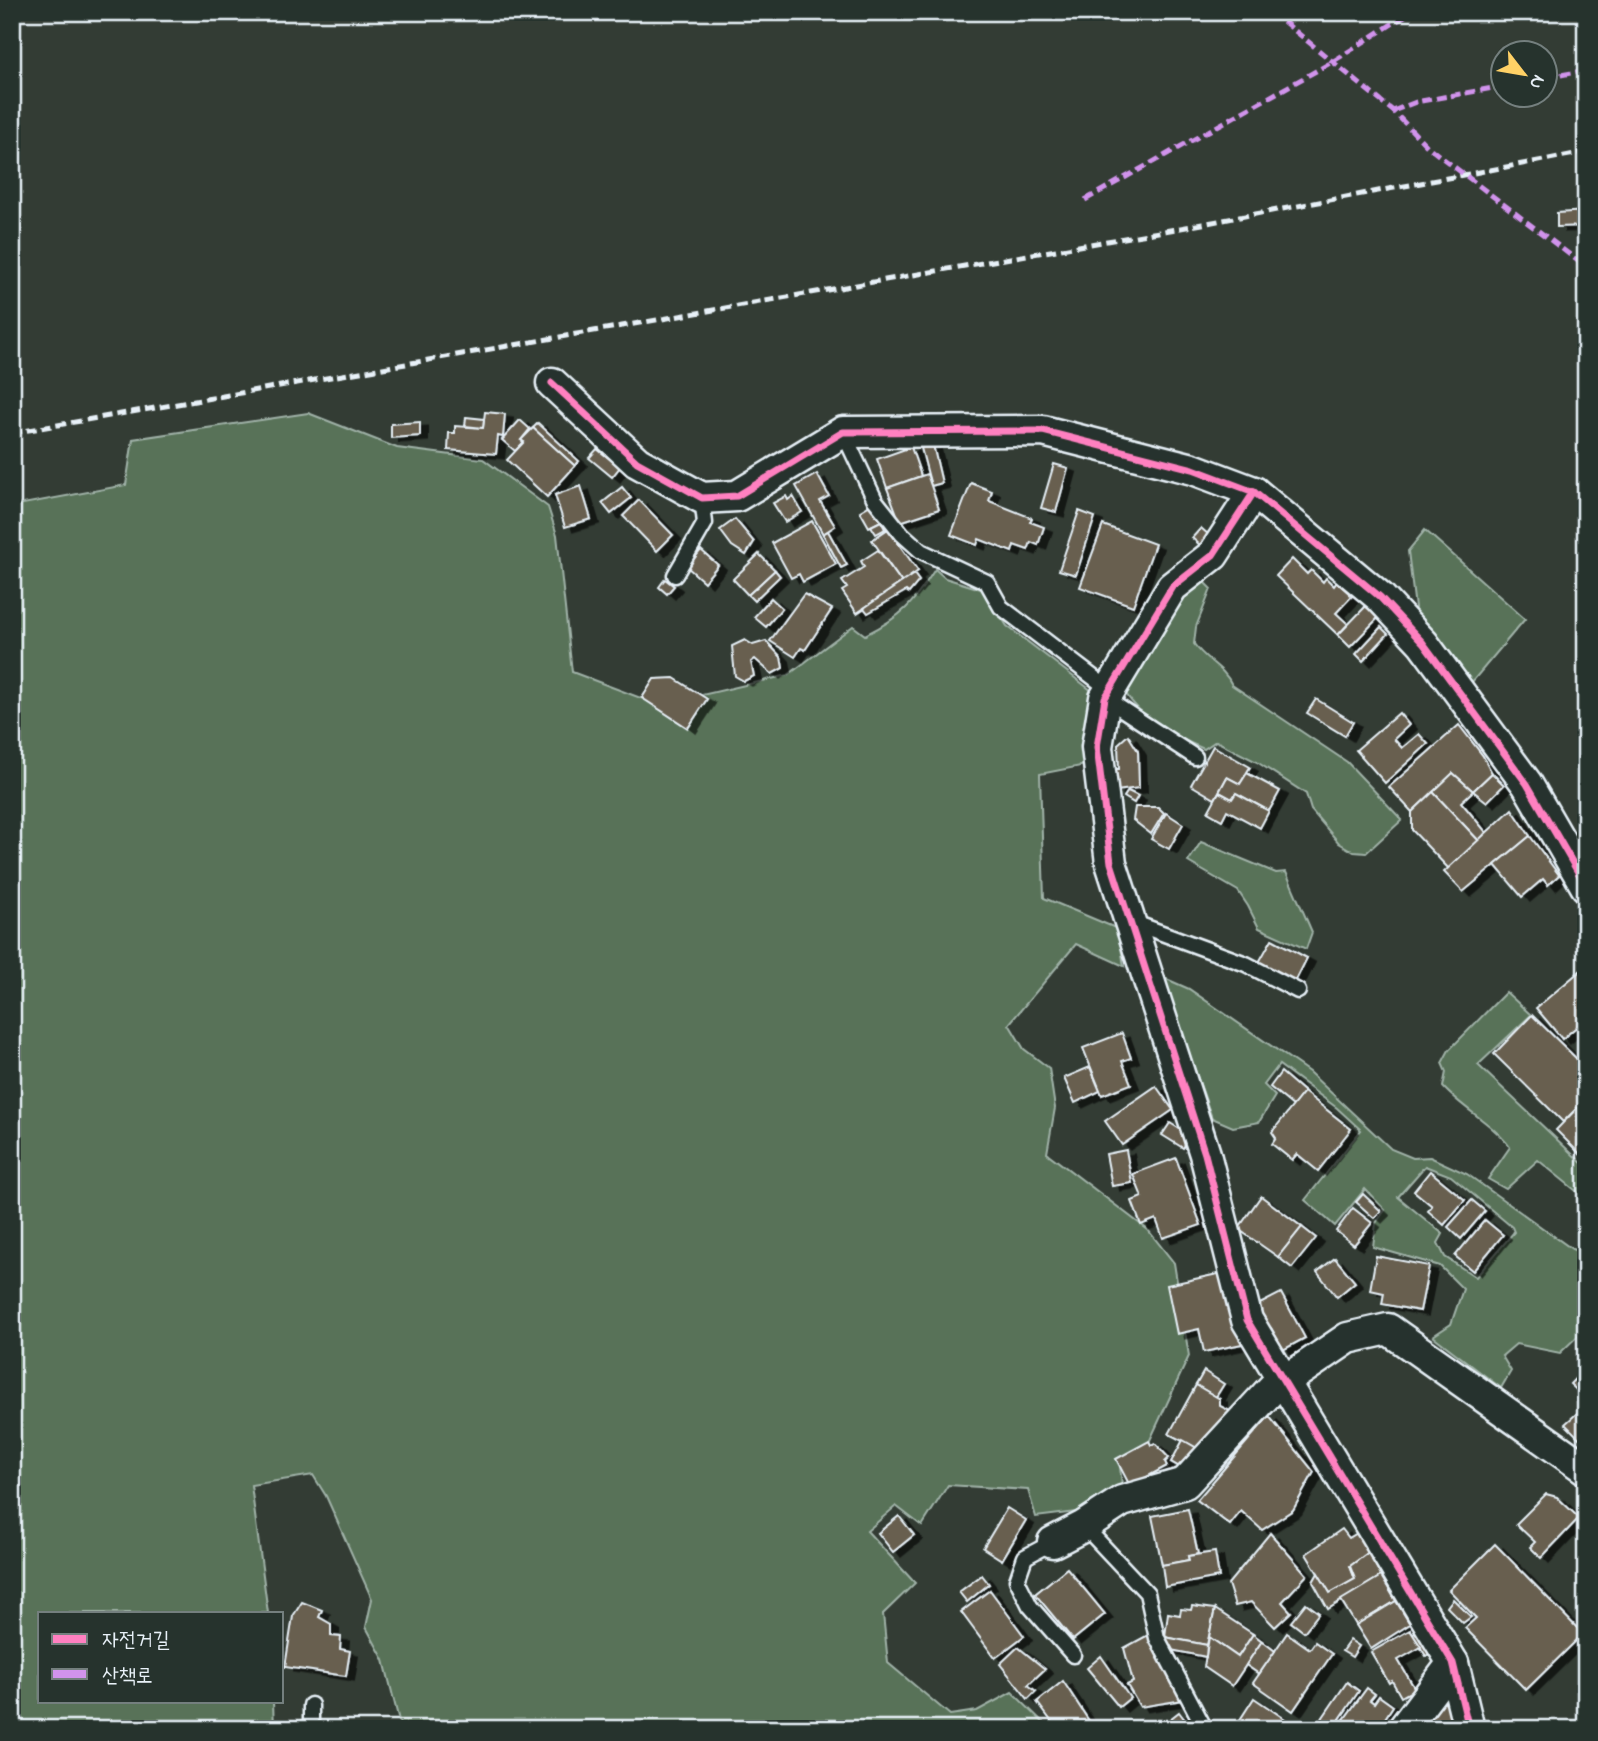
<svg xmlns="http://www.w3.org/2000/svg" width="1598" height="1741" font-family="'Indie Flower','Poor Story',sans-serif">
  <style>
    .green { fill: #587258; stroke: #a0b2a8; stroke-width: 2; fill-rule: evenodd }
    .building { fill: #675f50; stroke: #e8f1f8; stroke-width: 2; filter: url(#shadow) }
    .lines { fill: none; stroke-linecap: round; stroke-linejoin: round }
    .service-casing { stroke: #e8f1f8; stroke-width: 19 }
    .minor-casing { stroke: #e8f1f8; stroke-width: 35 }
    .service { stroke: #26332d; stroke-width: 14 }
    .minor { stroke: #26332d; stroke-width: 30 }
    .rail { stroke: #e8f1f8; stroke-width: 5; stroke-dasharray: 10 5; stroke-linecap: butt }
    .quiet { stroke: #d193ec; stroke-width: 5; stroke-dasharray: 10 5; stroke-linecap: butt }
    .cycleway-casing { stroke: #26332d; stroke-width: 11 }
    .cycleway { stroke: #ff80c0; stroke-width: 7 }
  </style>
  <defs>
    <filter id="shadow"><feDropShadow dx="8" dy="4.5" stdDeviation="0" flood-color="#0009"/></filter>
  </defs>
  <rect width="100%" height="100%" fill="#333c34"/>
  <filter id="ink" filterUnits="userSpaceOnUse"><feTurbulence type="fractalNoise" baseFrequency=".0143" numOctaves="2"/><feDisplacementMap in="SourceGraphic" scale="14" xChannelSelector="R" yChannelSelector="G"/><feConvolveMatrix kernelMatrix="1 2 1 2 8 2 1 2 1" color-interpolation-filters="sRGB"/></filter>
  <g filter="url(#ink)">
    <g class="green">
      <path d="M 308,413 L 397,448 L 483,459 L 548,507 L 557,535 L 572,672 L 659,705 L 788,675 L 853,626 L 865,635 C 903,616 913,604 935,569 L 945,578 L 984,590 L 1007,626 L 1092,691 L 1086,765 L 1040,774 L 1044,898 L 1118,929 L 1124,966 L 1076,944 L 1009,1024 L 1024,1049 L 1049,1068 L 1055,1108 L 1047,1153 L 1148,1230 L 1174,1263 L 1189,1356 L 1144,1453 L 1120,1467 L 1122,1485 L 1076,1512 L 1036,1517 L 1028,1490 L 948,1485 L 922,1526 L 896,1506 L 867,1531 L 915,1583 L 883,1614 L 888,1663 L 950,1715 L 977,1711 L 1012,1692 L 1050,1729 L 401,1729 L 384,1660 L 366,1627 L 372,1599 L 326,1496 L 313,1475 L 251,1485 L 268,1613 L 40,1613 L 40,1701 L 273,1701 L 274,1729 L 12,1729 L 12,506 L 126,485 L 133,439 Z"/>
      <path d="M 1425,530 L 1525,619 L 1472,682 L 1410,616 L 1415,608 L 1408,551 Z"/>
      <path d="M 1204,582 L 1211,589 L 1196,627 L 1194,644 C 1206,661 1223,666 1232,685 L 1347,762 L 1402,820 L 1366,853 L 1354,852 L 1339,843 L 1311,810 L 1306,794 L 1257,762 L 1216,741 L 1204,749 C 1174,736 1142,720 1124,691 L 1183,593 Z"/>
      <path d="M 1201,842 L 1276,873 L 1286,872 L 1312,932 L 1306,949 L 1259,928 L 1248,906 L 1238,891 L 1188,862 Z"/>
      <path d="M 1162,977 L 1189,989 L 1309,1072 L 1391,1149 L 1413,1158 L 1430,1157 L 1467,1174 L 1572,1249 L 1586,1254 L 1586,1328 L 1560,1353 L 1516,1344 L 1502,1356 L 1511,1371 L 1501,1388 L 1433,1336 L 1451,1324 L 1463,1289 L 1440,1266 L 1373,1247 L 1376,1223 L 1385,1210 L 1365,1189 L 1335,1226 L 1305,1200 L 1361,1130 L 1337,1108 L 1279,1065 L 1264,1085 L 1275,1096 L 1259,1122 L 1233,1127 L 1212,1118 ZM 1425,1166 L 1451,1176 L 1512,1227 L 1514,1232 L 1476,1277 L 1445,1257 L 1438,1243 L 1443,1234 L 1398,1197 Z"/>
      <path d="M 1506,992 L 1531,1015 L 1478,1065 L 1586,1167 L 1586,1199 L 1538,1160 L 1506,1189 L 1488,1179 L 1510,1147 C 1492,1123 1463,1109 1443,1087 L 1446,1072 L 1442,1063 L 1449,1050 Z"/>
    </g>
    <g class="building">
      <path d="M 1586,211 L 1586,226 L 1557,227 L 1557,213 Z"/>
      <path d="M 485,412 L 505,414 L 503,437 L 498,436 L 496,454 L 448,450 L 449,433 L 455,433 L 455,426 L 483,428 Z"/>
      <path d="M 466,417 L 484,419 L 483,428 L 465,426 Z"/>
      <path d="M 520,420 L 530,429 L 521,440 L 524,442 L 515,451 L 502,440 Z"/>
      <path d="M 420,422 L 420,436 L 391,438 L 391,424 Z"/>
      <path d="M 538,423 L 579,461 L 575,466 L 533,428 Z"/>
      <path d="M 533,428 L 575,466 L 547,497 L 507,460 L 524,442 L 521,440 Z"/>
      <path d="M 933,445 L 942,483 L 931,486 L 921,448 Z"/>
      <path d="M 911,447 L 921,476 L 887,488 L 877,459 Z"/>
      <path d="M 597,449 L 620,467 L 612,477 L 589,458 Z"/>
      <path d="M 1054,464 L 1068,468 L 1056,512 L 1041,508 Z"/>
      <path d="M 817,474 L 829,496 L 820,501 L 835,526 L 823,534 L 796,486 Z"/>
      <path d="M 927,474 L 939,509 L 900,522 L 887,488 Z"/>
      <path d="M 971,483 L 992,491 L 989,501 L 1032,518 L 1030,522 L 1044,527 L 1038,545 L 1031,542 L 1028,550 L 1014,545 L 1012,552 L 979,539 L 977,545 L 951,535 Z"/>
      <path d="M 581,486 L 591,519 L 565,527 L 555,495 Z"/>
      <path d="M 622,487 L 631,498 L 611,514 L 602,503 Z"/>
      <path d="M 786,496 L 788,500 L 793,496 L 802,512 L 785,522 L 773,503 Z"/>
      <path d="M 639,500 L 673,535 L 657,551 L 623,516 Z"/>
      <path d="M 872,504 L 881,521 L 869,527 L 860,511 Z"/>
      <path d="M 1079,511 L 1095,517 L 1076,575 L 1059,570 Z"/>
      <path d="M 735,519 L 754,542 L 746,555 L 732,546 L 720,530 Z"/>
      <path d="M 812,521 L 836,564 L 803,582 L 799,574 L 791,578 L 772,543 Z"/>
      <path d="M 881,521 L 885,529 L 876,534 L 871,526 Z"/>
      <path d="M 1103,525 L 1155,544 L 1133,606 L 1080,587 Z"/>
      <path d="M 1201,528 L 1209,535 L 1200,545 L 1192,538 Z"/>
      <path d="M 888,529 L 918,571 L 902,583 L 872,540 Z"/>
      <path d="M 828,531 L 847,565 L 841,568 L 823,534 Z"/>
      <path d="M 701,550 L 718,565 L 704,582 L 687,567 Z"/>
      <path d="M 878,550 L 902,583 L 857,613 L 842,591 L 847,588 L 842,581 L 864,567 L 861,561 Z"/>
      <path d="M 759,554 L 775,570 L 748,595 L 733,579 Z"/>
      <path d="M 1292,559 L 1307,574 L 1311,570 L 1323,582 L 1326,578 L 1334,586 L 1337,582 L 1352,596 L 1336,613 L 1348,624 L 1338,635 L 1276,576 Z"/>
      <path d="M 775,570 L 780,576 L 754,601 L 748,595 Z"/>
      <path d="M 914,574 L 919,581 L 909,593 L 906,591 L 868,613 L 864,608 Z"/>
      <path d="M 665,579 L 674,586 L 667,594 L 659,587 Z"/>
      <path d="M 804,594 L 832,609 L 805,650 L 801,648 L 795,657 L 770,641 Z"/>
      <path d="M 771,598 L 782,608 L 766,627 L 754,617 Z"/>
      <path d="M 1366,606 L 1378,618 L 1350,647 L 1338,635 Z"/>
      <path d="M 1381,627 L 1388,634 L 1363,661 L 1356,654 Z"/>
      <path d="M 745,640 L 753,645 L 766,641 L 781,657 L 783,668 L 772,674 L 755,659 L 751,662 L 754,676 L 744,681 L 735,676 L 732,646 Z"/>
      <path d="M 674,678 L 707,699 L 688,728 L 642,698 L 654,679 Z"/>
      <path d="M 1316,699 L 1353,722 L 1345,736 L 1307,713 Z"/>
      <path d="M 1399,713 L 1409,725 L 1394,739 L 1402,748 L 1419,734 L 1428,744 L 1385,783 L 1356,750 Z"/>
      <path d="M 1459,725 L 1483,756 L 1492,773 L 1473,791 L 1453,773 L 1412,812 L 1389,787 Z"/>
      <path d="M 1128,735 L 1138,751 L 1139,788 L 1116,791 L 1115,769 L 1119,769 L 1118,744 Z"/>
      <path d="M 1213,746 L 1250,767 L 1240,784 L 1227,777 L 1215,799 L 1191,785 Z"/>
      <path d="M 1247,773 L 1280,791 L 1269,811 L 1236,793 L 1232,799 L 1219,792 L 1227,777 L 1240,784 Z"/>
      <path d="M 1453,773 L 1473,791 L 1461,802 L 1486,832 L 1479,841 L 1433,792 Z"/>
      <path d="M 1492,773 L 1504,785 L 1487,802 L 1473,791 Z"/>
      <path d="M 1128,791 L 1138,796 L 1134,803 L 1124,797 Z"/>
      <path d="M 1219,792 L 1232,799 L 1236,793 L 1269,811 L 1260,828 L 1227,810 L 1222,820 L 1208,812 Z"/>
      <path d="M 1433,792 L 1479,841 L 1449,869 L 1412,830 L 1412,812 Z"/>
      <path d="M 1135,807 L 1158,807 L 1164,813 L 1151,834 L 1133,820 Z"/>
      <path d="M 1512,809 L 1530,836 L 1463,892 L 1444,872 Z"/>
      <path d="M 1166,813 L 1183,824 L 1169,849 L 1151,839 Z"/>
      <path d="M 1530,836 L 1559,875 L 1548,885 L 1543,879 L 1522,897 L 1495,865 Z"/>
      <path d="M 1272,939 L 1307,958 L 1294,984 L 1258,964 Z"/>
      <path d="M 1586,966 L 1586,1019 L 1562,1039 L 1536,1008 Z"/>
      <path d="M 1532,1015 L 1586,1068 L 1586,1099 L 1563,1122 L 1494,1054 Z"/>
      <path d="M 1122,1033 L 1131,1058 L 1122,1061 L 1131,1084 L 1102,1095 L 1083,1048 Z"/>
      <path d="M 1090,1067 L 1100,1091 L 1075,1103 L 1064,1078 Z"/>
      <path d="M 1281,1072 L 1304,1092 L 1293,1106 L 1270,1087 Z"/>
      <path d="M 1156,1086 L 1173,1110 L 1122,1145 L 1105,1121 Z"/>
      <path d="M 1304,1092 L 1351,1129 L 1318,1171 L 1297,1154 L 1292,1160 L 1272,1144 L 1276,1138 L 1272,1132 Z"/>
      <path d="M 1586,1099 L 1586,1152 L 1582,1156 L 1556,1130 Z"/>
      <path d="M 1170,1123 L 1191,1136 L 1183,1148 L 1162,1135 Z"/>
      <path d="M 1126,1150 L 1132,1183 L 1112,1186 L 1106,1154 Z"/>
      <path d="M 1176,1158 L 1201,1225 L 1163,1238 L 1156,1219 L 1141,1225 L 1132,1201 L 1142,1197 L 1133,1174 Z"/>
      <path d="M 1430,1171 L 1465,1200 L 1444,1225 L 1428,1211 L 1432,1206 L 1414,1191 Z"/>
      <path d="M 1363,1194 L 1381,1211 L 1374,1218 L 1356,1202 Z"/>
      <path d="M 1261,1196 L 1302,1227 L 1278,1257 L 1238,1229 Z"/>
      <path d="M 1472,1200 L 1485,1211 L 1461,1239 L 1448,1227 Z"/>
      <path d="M 1353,1208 L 1372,1223 L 1354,1245 L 1336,1231 Z"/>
      <path d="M 1485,1220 L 1503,1235 L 1473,1271 L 1455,1256 Z"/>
      <path d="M 1302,1227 L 1316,1238 L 1292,1268 L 1278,1257 Z"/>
      <path d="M 1376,1256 L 1429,1266 L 1420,1311 L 1382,1304 L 1384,1293 L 1370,1290 Z"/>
      <path d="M 1335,1258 L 1355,1282 L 1337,1297 L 1317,1272 Z"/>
      <path d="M 1227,1272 L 1242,1344 L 1204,1352 L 1199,1329 L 1177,1334 L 1167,1285 Z"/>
      <path d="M 1281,1293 L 1305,1338 L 1283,1350 L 1271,1328 L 1263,1327 L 1252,1308 Z"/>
      <path d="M 1586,1367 L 1586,1399 L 1570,1384 Z"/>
      <path d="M 1204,1371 L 1224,1384 L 1216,1397 L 1196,1385 Z"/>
      <path d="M 1196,1385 L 1220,1399 L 1220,1406 L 1232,1412 L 1202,1451 L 1169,1434 Z"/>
      <path d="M 1586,1405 L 1586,1436 L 1581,1440 L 1565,1424 Z"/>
      <path d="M 1269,1416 L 1314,1472 L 1293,1510 L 1262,1530 L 1241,1511 L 1230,1525 L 1197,1500 Z"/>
      <path d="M 1183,1440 L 1202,1451 L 1190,1473 L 1171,1462 Z"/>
      <path d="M 1149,1441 L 1151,1445 L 1155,1443 L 1169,1458 L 1165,1462 L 1167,1466 L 1130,1486 L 1116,1459 Z"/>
      <path d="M 1546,1494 L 1557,1497 L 1579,1518 L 1541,1558 L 1530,1547 L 1535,1542 L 1516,1524 Z"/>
      <path d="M 1007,1508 L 1026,1520 L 1002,1560 L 983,1548 Z"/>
      <path d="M 1188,1509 L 1198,1554 L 1188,1556 L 1189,1560 L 1162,1565 L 1152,1516 Z"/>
      <path d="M 899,1516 L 914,1535 L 893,1552 L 878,1533 Z"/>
      <path d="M 1342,1529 L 1349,1538 L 1359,1532 L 1369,1552 L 1350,1566 L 1355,1579 L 1330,1593 L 1306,1554 Z"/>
      <path d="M 1270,1533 L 1307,1575 L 1282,1602 L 1291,1612 L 1275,1627 L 1251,1602 L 1235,1606 L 1228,1584 Z"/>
      <path d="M 1495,1544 L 1583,1634 L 1526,1690 L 1465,1628 L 1476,1618 L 1449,1590 Z"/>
      <path d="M 1215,1552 L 1219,1577 L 1165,1587 L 1162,1565 L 1189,1560 L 1188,1556 Z"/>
      <path d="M 1369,1552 L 1381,1576 L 1328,1609 L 1313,1582 L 1318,1573 L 1330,1593 L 1355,1579 L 1350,1566 Z"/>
      <path d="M 1067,1568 L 1105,1614 L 1073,1640 L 1035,1594 Z"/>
      <path d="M 982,1575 L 989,1584 L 967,1602 L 959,1592 Z"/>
      <path d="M 1381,1576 L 1396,1601 L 1356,1625 L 1341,1600 Z"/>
      <path d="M 990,1590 L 1024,1636 L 995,1658 L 961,1612 Z"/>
      <path d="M 1453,1599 L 1471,1617 L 1463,1623 L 1447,1607 Z"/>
      <path d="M 1396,1601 L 1410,1624 L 1371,1649 L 1356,1625 Z"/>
      <path d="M 302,1602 L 322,1610 L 319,1617 L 331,1624 L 331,1636 L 341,1637 L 340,1649 L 350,1651 L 346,1676 L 285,1667 L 293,1616 Z"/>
      <path d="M 1306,1603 L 1319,1613 L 1304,1632 L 1291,1622 Z"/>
      <path d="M 1192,1606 L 1215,1609 L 1207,1645 L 1165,1637 L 1168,1613 L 1180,1615 L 1181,1609 L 1191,1610 Z"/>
      <path d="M 1215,1609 L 1253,1634 L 1238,1657 L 1209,1637 Z"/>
      <path d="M 1420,1629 L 1435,1651 L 1426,1656 L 1412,1634 Z"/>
      <path d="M 1410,1630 L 1421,1647 L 1398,1660 L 1415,1689 L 1401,1697 L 1392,1681 L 1389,1683 L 1371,1652 Z"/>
      <path d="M 1152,1633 L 1183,1700 L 1140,1707 L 1127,1685 L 1133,1682 L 1124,1648 Z"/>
      <path d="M 1287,1633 L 1310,1649 L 1315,1642 L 1332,1654 L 1293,1711 L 1253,1683 Z"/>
      <path d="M 1253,1634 L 1262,1641 L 1232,1686 L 1204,1667 L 1209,1637 L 1238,1657 Z"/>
      <path d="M 1165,1637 L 1207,1645 L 1206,1657 L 1166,1649 Z"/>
      <path d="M 1350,1640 L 1359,1646 L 1352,1657 L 1342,1651 Z"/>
      <path d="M 1262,1641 L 1275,1651 L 1259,1674 L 1246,1665 Z"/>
      <path d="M 1018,1647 L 1045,1669 L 1028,1685 L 1036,1691 L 1028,1699 L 1000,1664 Z"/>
      <path d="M 1101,1656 L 1130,1698 L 1119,1707 L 1087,1668 Z"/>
      <path d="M 1063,1681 L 1089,1721 L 1076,1729 L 1057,1729 L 1037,1702 Z"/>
      <path d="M 1347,1682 L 1359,1691 L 1333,1729 L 1321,1720 Z"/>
      <path d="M 1367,1688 L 1375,1694 L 1370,1700 L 1374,1703 L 1379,1696 L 1393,1706 L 1378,1729 L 1337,1729 Z"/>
      <path d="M 1447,1695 L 1457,1729 L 1415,1729 Z"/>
      <path d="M 1254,1698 L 1285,1719 L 1278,1729 L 1234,1729 Z"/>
      <path d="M 1179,1712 L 1192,1729 L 1157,1729 Z"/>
    </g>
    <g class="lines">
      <defs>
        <g id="service">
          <path d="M 843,432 L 875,500 L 902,534 L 921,551 L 987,582 L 1001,607 L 1110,690"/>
          <path d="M 675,575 L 705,523 L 702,498"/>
          <path d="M 1105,698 L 1195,757"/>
          <path d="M 1132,922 L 1246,964 L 1298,991"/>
          <path d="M 1084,1526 L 1147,1593 L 1157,1638 L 1205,1729"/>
          <path d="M 1053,1542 L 1025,1557 L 1017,1580 L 1030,1606 L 1073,1655"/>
          <path d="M 311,1705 L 311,1729"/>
        </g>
        <g id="minor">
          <path d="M 552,383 L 637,462 L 702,498 L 737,496 L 843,432 L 1043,431 L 1193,469 L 1254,492 L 1380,597 L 1423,643 L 1527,784 L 1586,886"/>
          <path d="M 1254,492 L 1213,555 L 1172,587 L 1105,698 L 1097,747 L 1111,863 L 1205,1154 L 1247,1320 L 1453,1663 L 1469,1729"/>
          <path d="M 1053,1542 L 1084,1526 L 1122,1501 L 1185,1483 L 1281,1379 L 1298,1372 L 1348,1338 L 1388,1329 L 1586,1469"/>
          <path d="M 1403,1729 L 1453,1663"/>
        </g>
      </defs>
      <use href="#service" class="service-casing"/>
      <use href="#minor" class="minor-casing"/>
      <use href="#service" class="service"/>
      <use href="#minor" class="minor"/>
      <path class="rail" d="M 12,433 L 1170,230 L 1586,152"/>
      <g class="quiet">
        <path d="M 1272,12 L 1393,111 L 1428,147 L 1586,267"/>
        <path d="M 1546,78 L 1586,70"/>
        <path d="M 1393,111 L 1416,102 L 1504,86"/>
        <path d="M 1085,200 L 1332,62 L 1411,12"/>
      </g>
      <defs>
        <g id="cycleway">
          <path d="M 552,383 L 637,462 L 702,498 L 737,496 L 843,432 L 1043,431 L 1193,469 L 1254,492 L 1380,597 L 1423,643 L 1527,784 L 1586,886"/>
          <path d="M 1254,492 L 1213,555 L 1172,587 L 1105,698 L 1097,747 L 1111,863 L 1205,1154 L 1247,1320 L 1453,1663 L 1469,1729"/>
        </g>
      </defs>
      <use href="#cycleway" class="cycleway-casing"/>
      <use href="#cycleway" class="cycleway"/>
    </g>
  </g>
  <rect width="1598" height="1741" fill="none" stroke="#26332d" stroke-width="42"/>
  <rect x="21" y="21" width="1556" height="1699" fill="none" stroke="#e8f1f8" stroke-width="2.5" filter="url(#ink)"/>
  <rect x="38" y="1612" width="245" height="91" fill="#26332d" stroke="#747f7e" stroke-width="2"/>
  <rect x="52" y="1634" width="35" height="10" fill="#ff80c0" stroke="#747f7e" stroke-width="2"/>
  <text x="102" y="1646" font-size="21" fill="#e8f1f8">자전거길</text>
  <rect x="52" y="1669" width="35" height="10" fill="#d193ec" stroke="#747f7e" stroke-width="2"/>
  <text x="102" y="1682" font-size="21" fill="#e8f1f8">산책로</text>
  <g transform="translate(1524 74) rotate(121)"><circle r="33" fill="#26332d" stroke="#747f7e" stroke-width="2"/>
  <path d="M0-5L12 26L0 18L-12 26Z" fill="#ffd166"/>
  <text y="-10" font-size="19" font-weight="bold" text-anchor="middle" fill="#e8f1f8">N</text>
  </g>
</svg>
